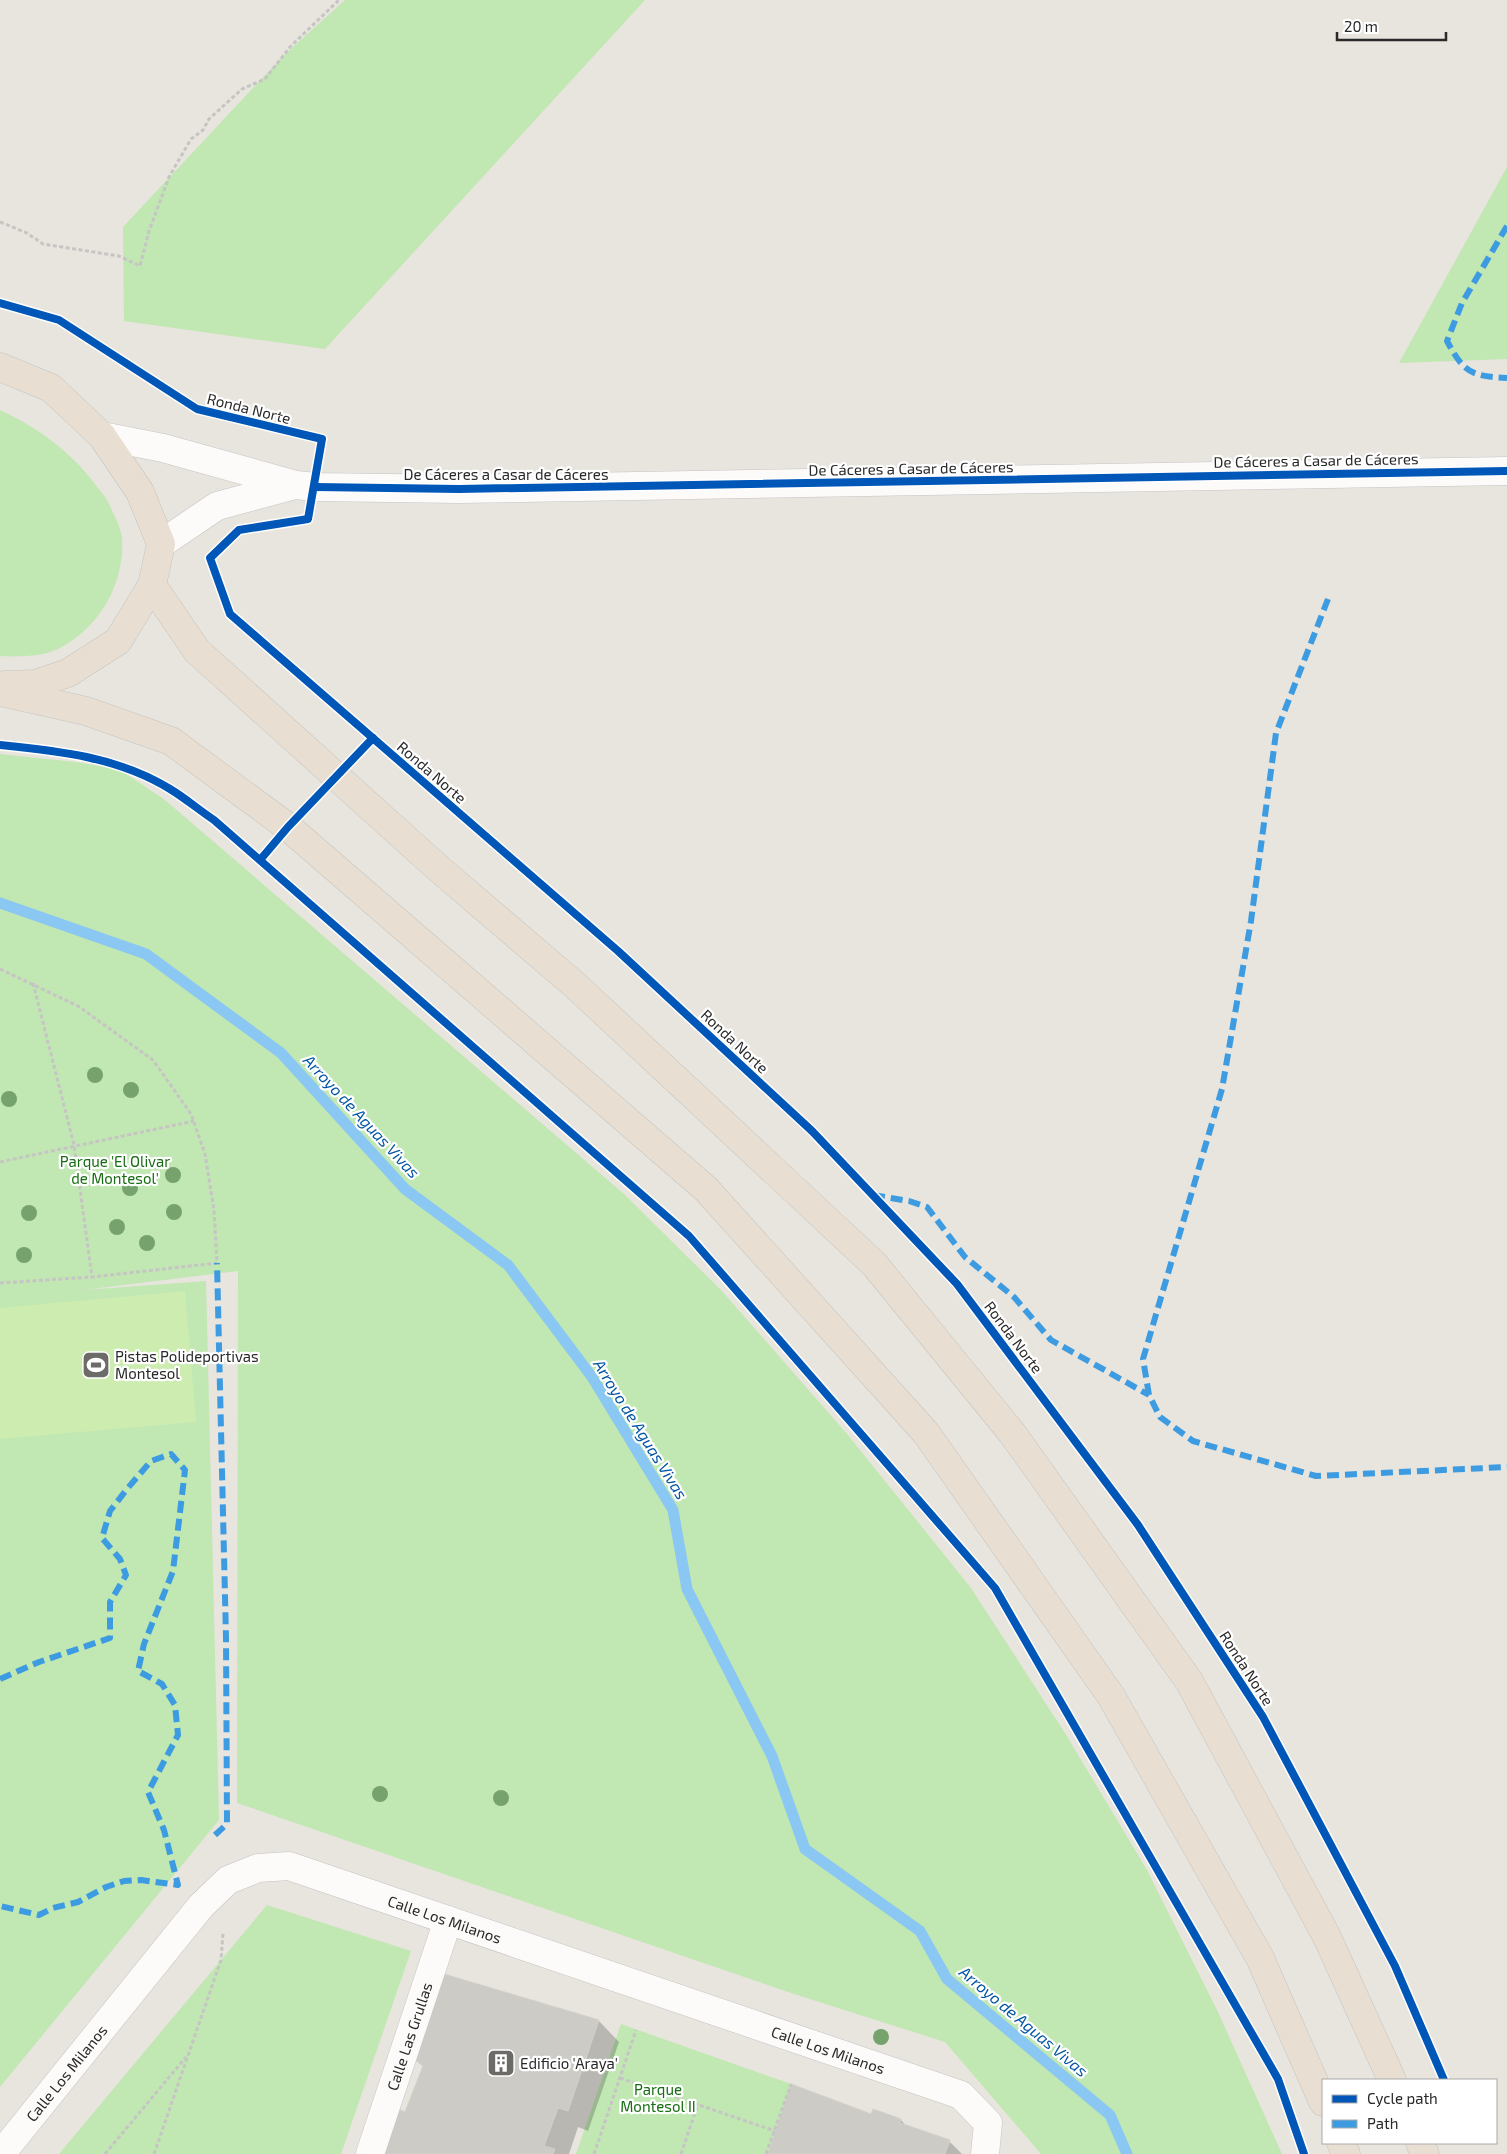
<svg xmlns="http://www.w3.org/2000/svg" width="1507" height="2154" font-family="'Exo 2',sans-serif">
  <style>
    .green { fill: #c1e7b3 }
    .pitch { fill: #ccecb0 }
    .shadow { fill: #0003 }
    .lines { fill: none; stroke-linecap: round; stroke-linejoin: round }
    .stream { stroke: #8ac7f2; stroke-width: 11 }
    .building { fill: #cdcbc5; stroke: #d3d0ca }
    .minor-casing { stroke: #c5c3c4; stroke-width: 29 }
    .highway-casing { stroke: #c4c3c0; stroke-width: 29 }
    .path { stroke: #c6c5c4; stroke-width: 3; stroke-dasharray: 4 2.5; stroke-linecap: butt }
    .minor { stroke: #fcfbfa; stroke-width: 28 }
    .highway { stroke: #e8dfd2; stroke-width: 28 }
    .quiet { stroke: #3d9ce1; stroke-width: 6; stroke-dasharray: 12 6; stroke-linecap: butt }
    .cycleway-casing { stroke: #fff; stroke-width: 11 }
    .cycleway { stroke: #0057b8; stroke-width: 8 }
    .tree { fill: #76a26e }
    .labels { text-anchor: middle; dominant-baseline: central; stroke-width: 4.5; stroke-linejoin: round; paint-order: stroke }
    .street-label { font-size: 15px; fill: #292929; stroke: #fff }
    .park-label { font-size: 15px; fill: #186c13; stroke: #fff }
    .poi-label { font-size: 15px; fill: #292929; stroke: #fff; text-anchor: start }
    .water-label { font-size: 16px; font-style: italic; fill: #0154a5; stroke: #fff }
  </style>
  <rect width="100%" height="100%" fill="#e8e5de"/>
  <g class="green">
    <path d="M 345,0 L 645,0 L 325,349 L 124,321 L 123,227 L 283,56 Z"/>
    <path d="M 1507,167 L 1507,359 L 1399,363 Z"/>
    <path d="M 0,410 C 38,428 69,450 95,484 C 100,491 107,498 110,506 C 114,515 121,528 122,538 C 125,583 100,627 60,648 C 43,657 18,657 0,656 Z"/>
    <path d="M 0,754 L 75,762 L 119,769 L 165,800 L 624,1194 L 721,1290 L 848,1435 L 971,1588 L 1065,1733 L 1147,1870 L 1218,2012 L 1282,2154 L 1041,2154 L 945,2042 L 791,1993 L 237,1803 L 238,1271 L 83,1290 L 206,1281 L 219,1820 L 0,2087 Z"/>
    <path d="M 267,1905 L 411,1951 L 341,2154 L 59,2154 Z"/>
    <path d="M 621,2024 L 791,2084 L 768,2154 L 576,2154 Z"/>
  </g>
  <path class="pitch" d="M 185,1291 L 196,1422 L 0,1439 L 0,1308 Z"/>
  <g class="shadow">
    <path d="M 445,1976 L 599,2021 L 619,2042 L 588,2131 L 578,2127 L 569,2154 L 371,2154 L 406,2113 L 424,2067 L 415,2059 Z"/>
    <path d="M 871,2116 L 901,2120 L 908,2128 L 949,2141 L 962,2154 L 769,2154 Z"/>
  </g>
  <g class="lines">
    <path class="stream" d="M 0,903 L 146,954 L 281,1053 L 405,1189 L 508,1265 L 592,1377 L 673,1510 L 687,1589 L 772,1756 L 805,1849 L 920,1931 L 947,1979 L 1110,2115 L 1127,2154"/>
  </g>
  <g class="building">
    <path d="M 444,1974 L 599,2020 L 568,2111 L 558,2108 L 544,2146 L 555,2149 L 553,2154 L 370,2154 L 387,2104 L 405,2112 L 423,2066 L 414,2059 Z"/>
    <path d="M 791,2084 L 871,2114 L 873,2109 L 901,2119 L 900,2123 L 950,2140 L 945,2154 L 768,2154 Z"/>
  </g>
  <g class="lines">
    <defs>
      <g id="minor">
        <path d="M 102,436 L 163,448 L 296,485 L 315,487 L 459,489 L 1507,471"/>
        <path d="M 161,544 L 217,506 L 295,485"/>
        <path id="s1" d="M 1,2154 L 201,1906 L 228,1880 L 258,1868 L 289,1866 L 961,2095 L 988,2123 L 985,2154"/>
        <path id="s2" d="M 370,2154 L 448,1920"/>
      </g>
      <g id="highway">
        <path d="M 0,367 L 51,388 L 102,436 L 140,492 L 161,544 L 152,585 L 118,641 L 68,673 L 35,684 L 4,685"/>
        <path d="M 152,585 L 197,651 L 438,868 L 576,986 L 874,1264 L 1012,1433 L 1189,1681 L 1327,1937 L 1392,2080"/>
        <path d="M 0,692 L 86,711 L 171,741 L 288,827 L 706,1189 L 926,1433 L 1111,1696 L 1260,1958 L 1323,2102"/>
        <path d="M 1341,2143 L 1346,2154"/>
        <path d="M 1420,2143 L 1425,2154"/>
      </g>
    </defs>
    <use href="#minor" class="minor-casing"/>
    <use href="#highway" class="highway-casing"/>
    <g class="path">
      <path d="M 0,222 L 27,233 L 43,244 L 119,256 L 140,266 L 149,231 L 169,177 L 191,139 L 203,130 L 209,119 L 242,89 L 265,79 L 290,47 L 339,0"/>
      <path d="M 0,969 L 78,1006 L 153,1060 L 191,1114 L 205,1154 L 214,1210 L 217,1263 L 92,1277 L 74,1145 L 33,983"/>
      <path d="M 0,1162 L 194,1121"/>
      <path d="M 0,1283 L 92,1277"/>
      <path d="M 620,2078 L 775,2131"/>
      <path d="M 105,2154 L 186,2057"/>
      <path d="M 154,2154 L 221,1960 L 223,1933"/>
      <path d="M 594,2154 L 636,2030"/>
      <path d="M 681,2154 L 698,2104"/>
      <path d="M 766,2154 L 791,2084"/>
    </g>
    <use href="#minor" class="minor"/>
    <use href="#highway" class="highway"/>
    <g class="quiet">
      <path d="M 1507,226 L 1462,303 L 1447,341 C 1464,373 1471,376 1507,378"/>
      <path d="M 1328,599 L 1276,733 L 1251,921 L 1222,1089 L 1143,1359 L 1149,1395 L 1160,1417 L 1193,1441 L 1316,1476 L 1507,1467"/>
      <path d="M 873,1195 L 909,1201 L 927,1207 L 965,1257 L 1014,1297 L 1051,1340 L 1149,1395"/>
      <path d="M 0,1679 L 39,1662 L 110,1638 L 110,1602 L 126,1575 L 120,1559 L 102,1538 L 110,1511 L 127,1489 L 151,1461 L 171,1454 L 185,1470 L 173,1571 L 144,1644 L 138,1671 L 162,1684 L 175,1705 L 178,1735 L 148,1792 L 164,1830 L 178,1885 L 141,1880 L 124,1881 L 106,1887 L 78,1902 L 53,1908 L 39,1915 L 0,1906"/>
      <path d="M 215,1835 L 227,1824 L 226,1638 L 217,1263"/>
    </g>
    <defs>
      <g id="cycleway">
        <path d="M 0,303 L 59,320 L 197,409 L 322,439 L 308,519 L 239,530 L 210,558 L 230,614 L 618,951 L 812,1131 L 957,1284 L 1138,1525 L 1263,1717 L 1395,1966 L 1444,2080"/>
        <path d="M 315,487 L 459,489 L 1507,471"/>
        <path d="M 0,745 C 59,751 118,757 170,789 C 185,798 199,810 214,820 L 689,1236 L 995,1588 L 1278,2079 L 1304,2154"/>
        <path d="M 260,860 L 288,827 L 373,738"/>
      </g>
    </defs>
    <use href="#cycleway" class="cycleway-casing"/>
    <use href="#cycleway" class="cycleway"/>
  </g>
  <g class="tree">
    <circle cx="95" cy="1075" r="8"/>
    <circle cx="131" cy="1090" r="8"/>
    <circle cx="9" cy="1099" r="8"/>
    <circle cx="173" cy="1175" r="8"/>
    <circle cx="130" cy="1188" r="8"/>
    <circle cx="174" cy="1212" r="8"/>
    <circle cx="29" cy="1213" r="8"/>
    <circle cx="117" cy="1227" r="8"/>
    <circle cx="147" cy="1243" r="8"/>
    <circle cx="24" cy="1255" r="8"/>
    <circle cx="380" cy="1794" r="8"/>
    <circle cx="501" cy="1798" r="8"/>
    <circle cx="881" cy="2037" r="8"/>
  </g>
  <defs>
    <symbol id="stadium-square" viewBox="-11 -11 22 22"><rect x="-9" y="-9" width="18" height="18" rx="4" fill="#6c6b68" stroke="#fff"/><path d="M0-5a6.5 5 0 1 0 0 10a6.5 5 0 1 0 0-10ZM-3.5-1.8h7v3.6h-7Z" fill="#fff"/></symbol>
    <symbol id="building-square" viewBox="-11 -11 22 22"><rect x="-9" y="-9" width="18" height="18" rx="4" fill="#6c6b68" stroke="#fff"/><path d="M-4-6H4V6H1V3H-1V6H-4ZM-2.5-4.3h1.7v1.8h-1.7ZM.8-4.3h1.7v1.8H.8ZM-2.5-1h1.7V.8h-1.7ZM.8-1h1.7V.8H.8Z" fill="#fff"/></symbol>
  </defs>
  <g fill-rule="evenodd">
    <use href="#stadium-square" x="80" y="1349" width="32" height="32"/>
    <use href="#building-square" x="485" y="2047" width="32" height="32"/>
  </g>
  <g class="labels">
    <g class="street-label">
      <text transform="translate(249 408) rotate(14)">Ronda Norte</text>
      <text transform="translate(1316 460) rotate(-1)">De Cáceres a Casar de Cáceres</text>
      <text transform="translate(911 468) rotate(-1)">De Cáceres a Casar de Cáceres</text>
      <text x="506" y="474">De Cáceres a Casar de Cáceres</text>
      <text transform="translate(432 772) rotate(41)">Ronda Norte</text>
      <text transform="translate(735 1041) rotate(43)">Ronda Norte</text>
      <text transform="translate(1014 1337) rotate(53)">Ronda Norte</text>
      <text transform="translate(1247 1668) rotate(57)">Ronda Norte</text>
      <text stroke="none"><textPath href="#s1" startOffset="584">Calle Los Milanos</textPath></text>
      <text stroke="none"><textPath href="#s2" startOffset="124">Calle Las Grullas</textPath></text>
      <text stroke="none"><textPath href="#s1" startOffset="989">Calle Los Milanos</textPath></text>
      <text stroke="none"><textPath href="#s1" startOffset="104">Calle Los Milanos</textPath></text>
    </g>
    <g class="park-label">
      <text x="115" y="1161">Parque 'El Olivar<tspan x="115" dy="17">de Montesol'</tspan></text>
      <text x="658" y="2089">Parque<tspan x="658" dy="17">Montesol II</tspan></text>
    </g>
    <g class="poi-label">
      <text x="115" y="1356">Pistas Polideportivas<tspan x="115" dy="17">Montesol</tspan></text>
      <text x="520" y="2063">Edificio 'Araya'</text>
    </g>
    <g class="water-label">
      <text transform="translate(362 1116) rotate(47)">Arroyo de Aguas Vivas</text>
      <text transform="translate(641 1429) rotate(58)">Arroyo de Aguas Vivas</text>
      <text transform="translate(1024 2021) rotate(40)">Arroyo de Aguas Vivas</text>
    </g>
  </g>
  <rect x="1322" y="2079" width="175" height="65" fill="#ffffff" stroke="#a9a9a9"/>
  <rect x="1332" y="2095" width="25" height="8" fill="#0057b8" stroke="#a9a9a9"/>
  <text x="1367" y="2104" font-size="15" fill="#292929">Cycle path</text>
  <rect x="1332" y="2120" width="25" height="8" fill="#3d9ce1" stroke="#a9a9a9"/>
  <text x="1367" y="2129" font-size="15" fill="#292929">Path</text>
  <path d="M1337 32v8h109v-8" fill="none" stroke="#292929" stroke-width="2.5"/>
  <text x="1344" y="32" font-size="15" fill="#292929" stroke="#ffffff" stroke-width="4" paint-order="stroke">20 m</text>
</svg>
